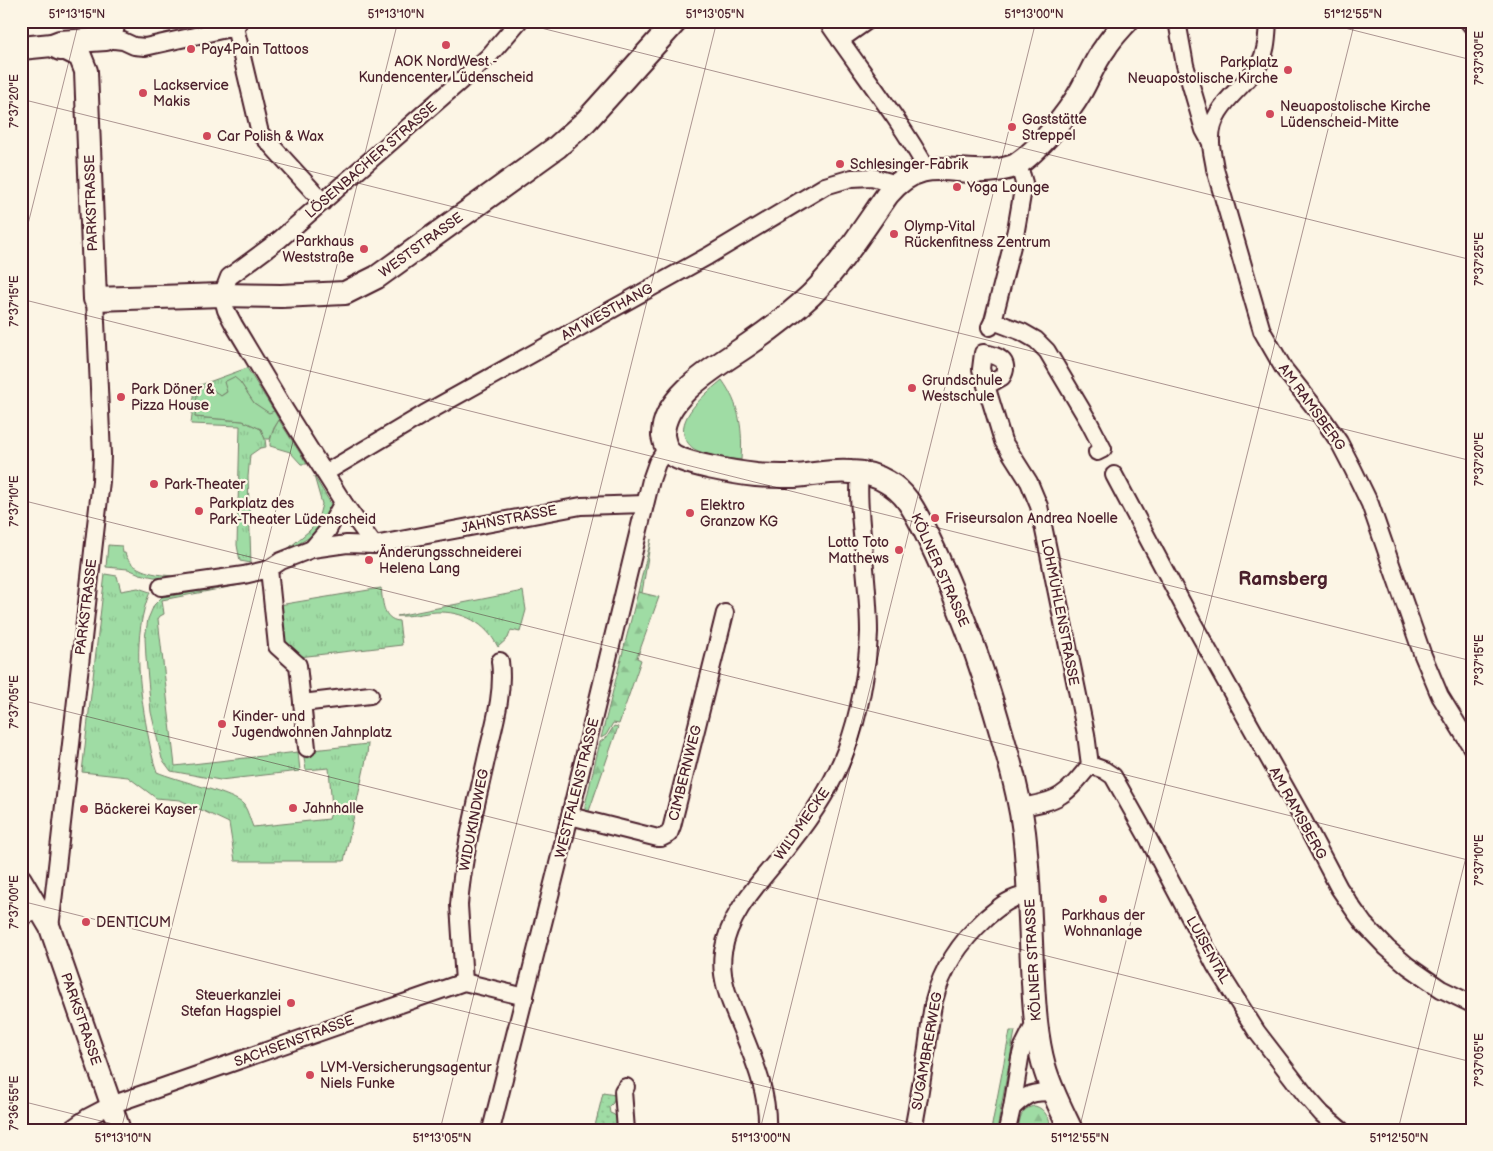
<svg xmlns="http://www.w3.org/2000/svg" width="1493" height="1151" font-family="'Balsamiq Sans',sans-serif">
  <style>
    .grass { fill: url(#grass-tufts); stroke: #747e68 }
    .forest { fill: url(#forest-firs); stroke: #747e68 }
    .park { fill: #9fdca4; stroke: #747e68 }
    .garden { fill: url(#garden-dots); stroke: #747e68 }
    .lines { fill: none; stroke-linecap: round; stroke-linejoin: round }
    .minor-casing { stroke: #4a1f2b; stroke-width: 20 }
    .tertiary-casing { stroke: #4a1f2b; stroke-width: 24 }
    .secondary-casing { stroke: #4a1f2b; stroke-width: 26 }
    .minor { stroke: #fcf5e5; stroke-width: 16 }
    .tertiary { stroke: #fcf5e5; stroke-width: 20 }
    .secondary { stroke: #fcf5e5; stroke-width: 22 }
    .ticks { fill: none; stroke: #4a1f2b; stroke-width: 1; stroke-opacity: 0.45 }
    .poi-dot { fill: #d1495b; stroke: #fcf5e5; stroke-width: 2 }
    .labels { text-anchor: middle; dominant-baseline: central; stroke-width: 4.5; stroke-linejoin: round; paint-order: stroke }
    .poi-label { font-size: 14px; fill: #4a1f2b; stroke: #fcf5e5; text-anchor: start }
    .street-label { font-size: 14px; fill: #4a1f2b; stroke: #fcf5e5 }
    .district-label { font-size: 19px; font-weight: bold; fill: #4a1f2b; stroke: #fcf5e5 }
    .neatline { fill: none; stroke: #4a1f2b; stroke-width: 2 }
    .ticks-label { font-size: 12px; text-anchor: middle; fill: #4a1f2b }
  </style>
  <defs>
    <pattern id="grass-tufts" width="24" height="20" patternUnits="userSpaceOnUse" patternTransform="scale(1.25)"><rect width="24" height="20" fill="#9fdca4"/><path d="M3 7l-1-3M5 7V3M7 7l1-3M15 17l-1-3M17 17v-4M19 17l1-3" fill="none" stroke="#8abc8d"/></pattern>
    <pattern id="forest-firs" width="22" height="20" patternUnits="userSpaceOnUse" patternTransform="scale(1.25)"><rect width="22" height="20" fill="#9fdca4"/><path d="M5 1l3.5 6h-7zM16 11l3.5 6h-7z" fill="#8abc8d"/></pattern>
    <pattern id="garden-dots" width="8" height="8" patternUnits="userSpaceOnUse" patternTransform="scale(1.25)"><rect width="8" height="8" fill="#9fdca4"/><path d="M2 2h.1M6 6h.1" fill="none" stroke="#8abc8d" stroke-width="1.8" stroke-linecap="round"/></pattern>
  </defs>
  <rect width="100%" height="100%" fill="#fcf5e5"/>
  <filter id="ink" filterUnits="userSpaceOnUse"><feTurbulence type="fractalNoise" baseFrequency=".02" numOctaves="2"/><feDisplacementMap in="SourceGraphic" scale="10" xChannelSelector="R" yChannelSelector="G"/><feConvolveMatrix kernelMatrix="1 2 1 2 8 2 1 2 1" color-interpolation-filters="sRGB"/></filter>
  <g filter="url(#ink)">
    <g class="grass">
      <path d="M 247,368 L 274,411 L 269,414 L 254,403 L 240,382 L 221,396 L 209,387 L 202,387 L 195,417 L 243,421 L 261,429 L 265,439 L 266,447 L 260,448 L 250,455 L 248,477 L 251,563 L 240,561 L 237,545 L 240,426 L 191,424 L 195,387 Z"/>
      <path d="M 279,420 L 307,464 L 301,464 L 290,452 L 270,446 C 270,436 274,428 279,420 Z"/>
      <path d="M 314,476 L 333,507 L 322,527 L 312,536 L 284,552 L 309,531 L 317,523 L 322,504 Z"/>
      <path d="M 651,539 L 642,593 L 638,592 Z"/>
      <path d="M 108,545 L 122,546 L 123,553 L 125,553 C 131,572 157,575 175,576 L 166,578 L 154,577 L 140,574 L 128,569 L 106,567 Z"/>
      <path d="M 105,574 L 117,576 L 121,591 L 138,588 L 150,592 C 132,635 139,686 147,730 C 150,744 152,759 157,772 C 175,780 236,794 244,805 C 248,811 250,820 253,827 L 329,819 L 332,809 L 329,768 L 306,770 L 303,751 L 368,744 L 367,755 L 344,861 L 235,861 L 229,823 L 180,800 L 156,798 L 128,777 L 82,772 Z"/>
      <path d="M 245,584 L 162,600 L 164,614 L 160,616 L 158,619 L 175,766 L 298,752 L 300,771 L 220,780 L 171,771 L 162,759 L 151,712 L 146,658 L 145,638 L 148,619 L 154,605 L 162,597 Z"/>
      <path d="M 381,588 C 383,601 382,619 399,621 L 402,645 L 299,657 L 283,643 L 279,605 Z"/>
      <path d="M 523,591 L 526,610 L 520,632 L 511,630 L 508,638 L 498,647 C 486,623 463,611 436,612 C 423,613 410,617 397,616 Z"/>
      <path d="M 1010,1031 L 1015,1031 L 997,1130 L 991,1130 Z"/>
    </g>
    <g class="forest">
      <path d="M 638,592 L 659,597 L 637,658 L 641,660 L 619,724 L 613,723 L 606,735 L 601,738 Z"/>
      <path d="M 614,726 L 618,727 L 588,814 L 585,811 L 585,805 L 600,742 L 607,737 Z"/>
      <path d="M 1035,1106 C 1046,1109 1049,1120 1053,1130 L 1018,1130 C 1020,1117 1021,1108 1035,1106 Z"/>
    </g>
    <g class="park">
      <path d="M 234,377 L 240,382 L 254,403 L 269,413 L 274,411 L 279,420 L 274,428 L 270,439 L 265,439 L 261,429 L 243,421 L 195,417 L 197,395 L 202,387 L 209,387 L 221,396 L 227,392 L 224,382 Z"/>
      <path d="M 722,380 C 740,405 743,430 741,460 C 728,458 707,456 696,450 C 690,447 686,441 684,435 C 679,414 708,392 722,380 Z"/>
    </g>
    <path class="garden" d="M 603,1093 L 615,1095 L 613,1103 L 609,1107 L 610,1113 C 619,1116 619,1121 622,1130 L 594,1130 Z"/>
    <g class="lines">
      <defs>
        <g id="minor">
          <path d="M 827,21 C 860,70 898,117 927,169"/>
          <path d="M 1177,21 L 1185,65 L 1204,130 L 1210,141"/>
          <path d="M 1268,21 C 1267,36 1267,53 1258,66 C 1241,91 1209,107 1211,142 C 1211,151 1214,160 1215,169 L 1262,331 L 1284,369 L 1319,413 L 1339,442 L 1353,469 L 1370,504 L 1422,653 L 1440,696 L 1472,748"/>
          <path d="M 1468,21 L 1472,26"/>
          <path d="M 235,27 L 260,133 L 323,202"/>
          <path d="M 106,39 L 123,41 L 134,46 L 145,47 L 235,27 L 240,21"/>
          <path d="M 840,40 L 867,21"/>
          <path d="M 993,321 L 1022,332 L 1036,340 L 1047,351 L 1089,422 L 1103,449 L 1097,452"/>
          <path d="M 990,327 L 993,321 L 1016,230 L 1022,195 L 1024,183 L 1022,176 L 1016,164"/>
          <path d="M 986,386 L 1002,377 C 1012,360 996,355 983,353 L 981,369 L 1003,441 L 1029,482 L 1039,506 L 1086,734 L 1090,765 C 1065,796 1060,801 1020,807"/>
          <path d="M 325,473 L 424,414 L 708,256 L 825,186 L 852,178 L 872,177 L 897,184"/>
          <path d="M 1114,475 L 1189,616 L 1300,814 L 1339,888 L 1354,910 L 1364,924 L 1387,948 L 1408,966 L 1441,989 L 1472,1004"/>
          <path d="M 374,545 L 343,502 L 285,410 L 234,325 L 226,310 L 222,295 L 229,277 L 279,240 L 488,57 L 519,21"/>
          <path d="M 312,549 L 328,530 L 343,502"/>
          <path d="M 269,569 L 277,646 L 298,665 L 307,748"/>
          <path d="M 161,587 L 244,575 L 269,569 L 281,561 L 312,549 L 347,544 L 374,545 L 581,506 L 645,504"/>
          <path d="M 302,703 L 370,695"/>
          <path d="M 1090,765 L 1104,770 L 1113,776 L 1148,838 L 1216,967 L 1257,1032 L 1307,1097 L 1322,1114 L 1341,1130"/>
          <path d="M 570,816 L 658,838 L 661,838 L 669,834 L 672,826 L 725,613"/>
          <path d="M 21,918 L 38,908"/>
          <path d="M 50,928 L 101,481 L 102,455 L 95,299"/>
          <path d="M 464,982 L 459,905 C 463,853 477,802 488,751 C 495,722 504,691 500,661"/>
          <path d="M 626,1087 L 623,1091 L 626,1130"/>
          <path d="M 1012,1108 C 1028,1093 1032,1092 1053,1092"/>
          <path d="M 70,1130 L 88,1117 L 111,1105 L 464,982 L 525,997"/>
          <path d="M 491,1130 L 566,832 L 651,480 L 657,463 L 667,448"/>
          <path d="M 767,1130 C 769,1094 754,1060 741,1028 C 731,1004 719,979 723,952 C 730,908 765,878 790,844 C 813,815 833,785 846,750 C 859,717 868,667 869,632 C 869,606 866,581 864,556 C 862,529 857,501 860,473"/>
          <path d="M 913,1130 C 918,1105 922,1079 926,1054 C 929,1037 930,1018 934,1001 C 942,969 962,940 986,918 C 999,907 1011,896 1029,895"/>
          <path d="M 1007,1130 L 1012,1108 L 1020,1058 L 1023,1047 L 1036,1021"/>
        </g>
        <path id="tertiary" d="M 21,879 L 50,928 L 120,1130"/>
        <g id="secondary">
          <path d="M 52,45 L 60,49 L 66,49 L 80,56 L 86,71 L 95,299 L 222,295 L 281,296 L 345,293 L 377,277 L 557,147 L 586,121 L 676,21"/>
          <path d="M 21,48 L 52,45 L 60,42 L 106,39 L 112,30 L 114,21"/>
          <path d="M 1071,1130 C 1061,1109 1050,1088 1044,1066 C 1035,1033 1034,999 1032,965 C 1030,921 1029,876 1024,832 C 1020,801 1012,769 1003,739 C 983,668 958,598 925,531 C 915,512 907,493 887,482 C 877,476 863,472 851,472 C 832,470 813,475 794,476 C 781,476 768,476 756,475 C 738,473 681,464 670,453 C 666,449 664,441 663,436 C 662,394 723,363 752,342 C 772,328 793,312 811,295 C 841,265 864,228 888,194 C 924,152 953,177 998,170 C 1004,169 1010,168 1016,165 C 1038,151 1068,114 1081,91 C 1089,77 1095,61 1105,48 C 1111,38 1119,30 1127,21"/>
        </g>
      </defs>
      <use href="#minor" class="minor-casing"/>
      <use href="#tertiary" class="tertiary-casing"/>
      <use href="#secondary" class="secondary-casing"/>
      <use href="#minor" class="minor"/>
      <use href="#tertiary" class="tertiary"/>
      <use href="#secondary" class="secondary"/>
    </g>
  </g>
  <path class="ticks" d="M 513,21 L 1472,260M 1317,21 L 1472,60M 21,99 L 1472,461M 21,252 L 79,21M 21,299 L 1472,661M 21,500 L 1472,861M 21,700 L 1472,1062M 21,901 L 940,1130M 21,1101 L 137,1130M 121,1130 L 398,21M 440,1130 L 717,21M 760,1130 L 1036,21M 1079,1130 L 1355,21M 1398,1130 L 1472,833"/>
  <g class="poi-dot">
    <circle cx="446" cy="45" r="5"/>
    <circle cx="191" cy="49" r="5"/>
    <circle cx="1288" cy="70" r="5"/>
    <circle cx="143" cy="93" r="5"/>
    <circle cx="1270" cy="114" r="5"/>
    <circle cx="1012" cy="127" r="5"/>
    <circle cx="207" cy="136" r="5"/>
    <circle cx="840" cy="164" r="5"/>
    <circle cx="957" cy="187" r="5"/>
    <circle cx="894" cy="234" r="5"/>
    <circle cx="364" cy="249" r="5"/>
    <circle cx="912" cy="388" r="5"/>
    <circle cx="121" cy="397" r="5"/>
    <circle cx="154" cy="484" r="5"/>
    <circle cx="199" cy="511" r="5"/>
    <circle cx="690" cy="513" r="5"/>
    <circle cx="935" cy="518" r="5"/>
    <circle cx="899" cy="550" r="5"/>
    <circle cx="369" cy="560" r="5"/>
    <circle cx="222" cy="724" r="5"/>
    <circle cx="293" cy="808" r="5"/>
    <circle cx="84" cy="809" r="5"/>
    <circle cx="1103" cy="899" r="5"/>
    <circle cx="86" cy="922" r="5"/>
    <circle cx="291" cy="1003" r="5"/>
    <circle cx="310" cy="1075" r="5"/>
  </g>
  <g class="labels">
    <g class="poi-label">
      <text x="201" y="49">Pay4Pain Tattoos</text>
      <text x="446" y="61" text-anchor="middle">AOK NordWest -<tspan x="446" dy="16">Kundencenter Lüdenscheid</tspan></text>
      <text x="1278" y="62" text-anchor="end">Parkplatz<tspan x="1278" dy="16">Neuapostolische Kirche</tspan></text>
      <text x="153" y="85">Lackservice<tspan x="153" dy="16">Makis</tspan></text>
      <text x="1280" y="106">Neuapostolische Kirche<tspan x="1280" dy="16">Lüdenscheid-Mitte</tspan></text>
      <text x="1022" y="119">Gaststätte<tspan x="1022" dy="16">Streppel</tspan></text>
      <text x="217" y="136">Car Polish &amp; Wax</text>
      <text x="850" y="164">Schlesinger-Fabrik</text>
      <text x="967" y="187">Yoga Lounge</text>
      <text x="904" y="226">Olymp-Vital<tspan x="904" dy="16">Rückenfitness Zentrum</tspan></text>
      <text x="354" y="241" text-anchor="end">Parkhaus<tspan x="354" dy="16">Weststraße</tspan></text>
      <text x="922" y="380">Grundschule<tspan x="922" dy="16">Westschule</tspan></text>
      <text x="131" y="389">Park Döner &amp;<tspan x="131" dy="16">Pizza House</tspan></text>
      <text x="164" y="484">Park-Theater</text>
      <text x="209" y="503">Parkplatz des<tspan x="209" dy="16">Park-Theater Lüdenscheid</tspan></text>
      <text x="700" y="505">Elektro<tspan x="700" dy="16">Granzow KG</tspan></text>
      <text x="945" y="518">Friseursalon Andrea Noelle</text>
      <text x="889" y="542" text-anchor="end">Lotto Toto<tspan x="889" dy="16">Matthews</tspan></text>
      <text x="379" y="552">Änderungsschneiderei<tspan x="379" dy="16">Helena Lang</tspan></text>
      <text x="232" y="716">Kinder- und<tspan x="232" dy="16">Jugendwohnen Jahnplatz</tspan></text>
      <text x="303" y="808">Jahnhalle</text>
      <text x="94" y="809">Bäckerei Kayser</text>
      <text x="1103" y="915" text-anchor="middle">Parkhaus der<tspan x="1103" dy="16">Wohnanlage</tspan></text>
      <text x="96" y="922">DENTICUM</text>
      <text x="281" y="995" text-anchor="end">Steuerkanzlei<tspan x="281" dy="16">Stefan Hagspiel</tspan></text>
      <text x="320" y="1067">LVM-Versicherungsagentur<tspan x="320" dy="16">Niels Funke</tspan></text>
    </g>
    <g class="street-label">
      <text transform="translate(371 160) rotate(-41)">LÖSENBACHER STRASSE</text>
      <text transform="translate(91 203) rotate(-92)">PARKSTRASSE</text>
      <text transform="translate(421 245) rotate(-36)">WESTSTRASSE</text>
      <text transform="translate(607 312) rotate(-29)">AM WESTHANG</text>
      <text transform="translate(1312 407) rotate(54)">AM RAMSBERG</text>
      <text transform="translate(509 519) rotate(-11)">JAHNSTRASSE</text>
      <text transform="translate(940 570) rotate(66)">KÖLNER STRASSE</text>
      <text transform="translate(86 607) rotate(-83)">PARKSTRASSE</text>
      <text transform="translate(1060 612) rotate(79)">LOHMÜHLENSTRASSE</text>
      <text transform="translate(685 773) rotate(-76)">CIMBERNWEG</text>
      <text transform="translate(577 788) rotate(-76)">WESTFALENSTRASSE</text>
      <text transform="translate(1298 813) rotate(61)">AM RAMSBERG</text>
      <text transform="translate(474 820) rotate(-79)">WIDUKINDWEG</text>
      <text transform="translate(802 824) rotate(-55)">WILDMECKE</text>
      <text transform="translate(1208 950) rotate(61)">LUISENTAL</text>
      <text transform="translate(1033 960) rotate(-93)">KÖLNER STRASSE</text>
      <text transform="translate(81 1019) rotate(71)">PARKSTRASSE</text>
      <text transform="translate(294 1041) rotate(-20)">SACHSENSTRASSE</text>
      <text transform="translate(927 1051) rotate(-80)">SUGAMBRERWEG</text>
    </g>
    <g class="district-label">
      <text x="1283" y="579">Ramsberg</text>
    </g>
  </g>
  <rect width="1493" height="1151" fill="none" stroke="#fcf5e5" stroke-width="55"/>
  <rect x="28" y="28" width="1438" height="1096" class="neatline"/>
  <g class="ticks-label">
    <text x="77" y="18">51°13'15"N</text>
    <text x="396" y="18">51°13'10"N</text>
    <text x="715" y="18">51°13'05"N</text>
    <text x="1034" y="18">51°13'00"N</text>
    <text x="1353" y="18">51°12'55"N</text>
    <text transform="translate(1479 58) rotate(-90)" y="4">7°37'30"E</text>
    <text transform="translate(14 101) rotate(-90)" y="4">7°37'20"E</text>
    <text transform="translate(1479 259) rotate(-90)" y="4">7°37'25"E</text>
    <text transform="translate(14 301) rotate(-90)" y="4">7°37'15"E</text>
    <text transform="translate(1479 459) rotate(-90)" y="4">7°37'20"E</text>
    <text transform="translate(14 501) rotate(-90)" y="4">7°37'10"E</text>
    <text transform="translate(1479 660) rotate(-90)" y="4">7°37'15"E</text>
    <text transform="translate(14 702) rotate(-90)" y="4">7°37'05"E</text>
    <text transform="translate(1479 860) rotate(-90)" y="4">7°37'10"E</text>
    <text transform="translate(14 902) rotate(-90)" y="4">7°37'00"E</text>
    <text transform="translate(1479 1060) rotate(-90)" y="4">7°37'05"E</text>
    <text transform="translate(14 1103) rotate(-90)" y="4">7°36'55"E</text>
    <text x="123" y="1142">51°13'10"N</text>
    <text x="442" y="1142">51°13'05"N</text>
    <text x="761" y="1142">51°13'00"N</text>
    <text x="1080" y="1142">51°12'55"N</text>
    <text x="1399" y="1142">51°12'50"N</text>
  </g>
</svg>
